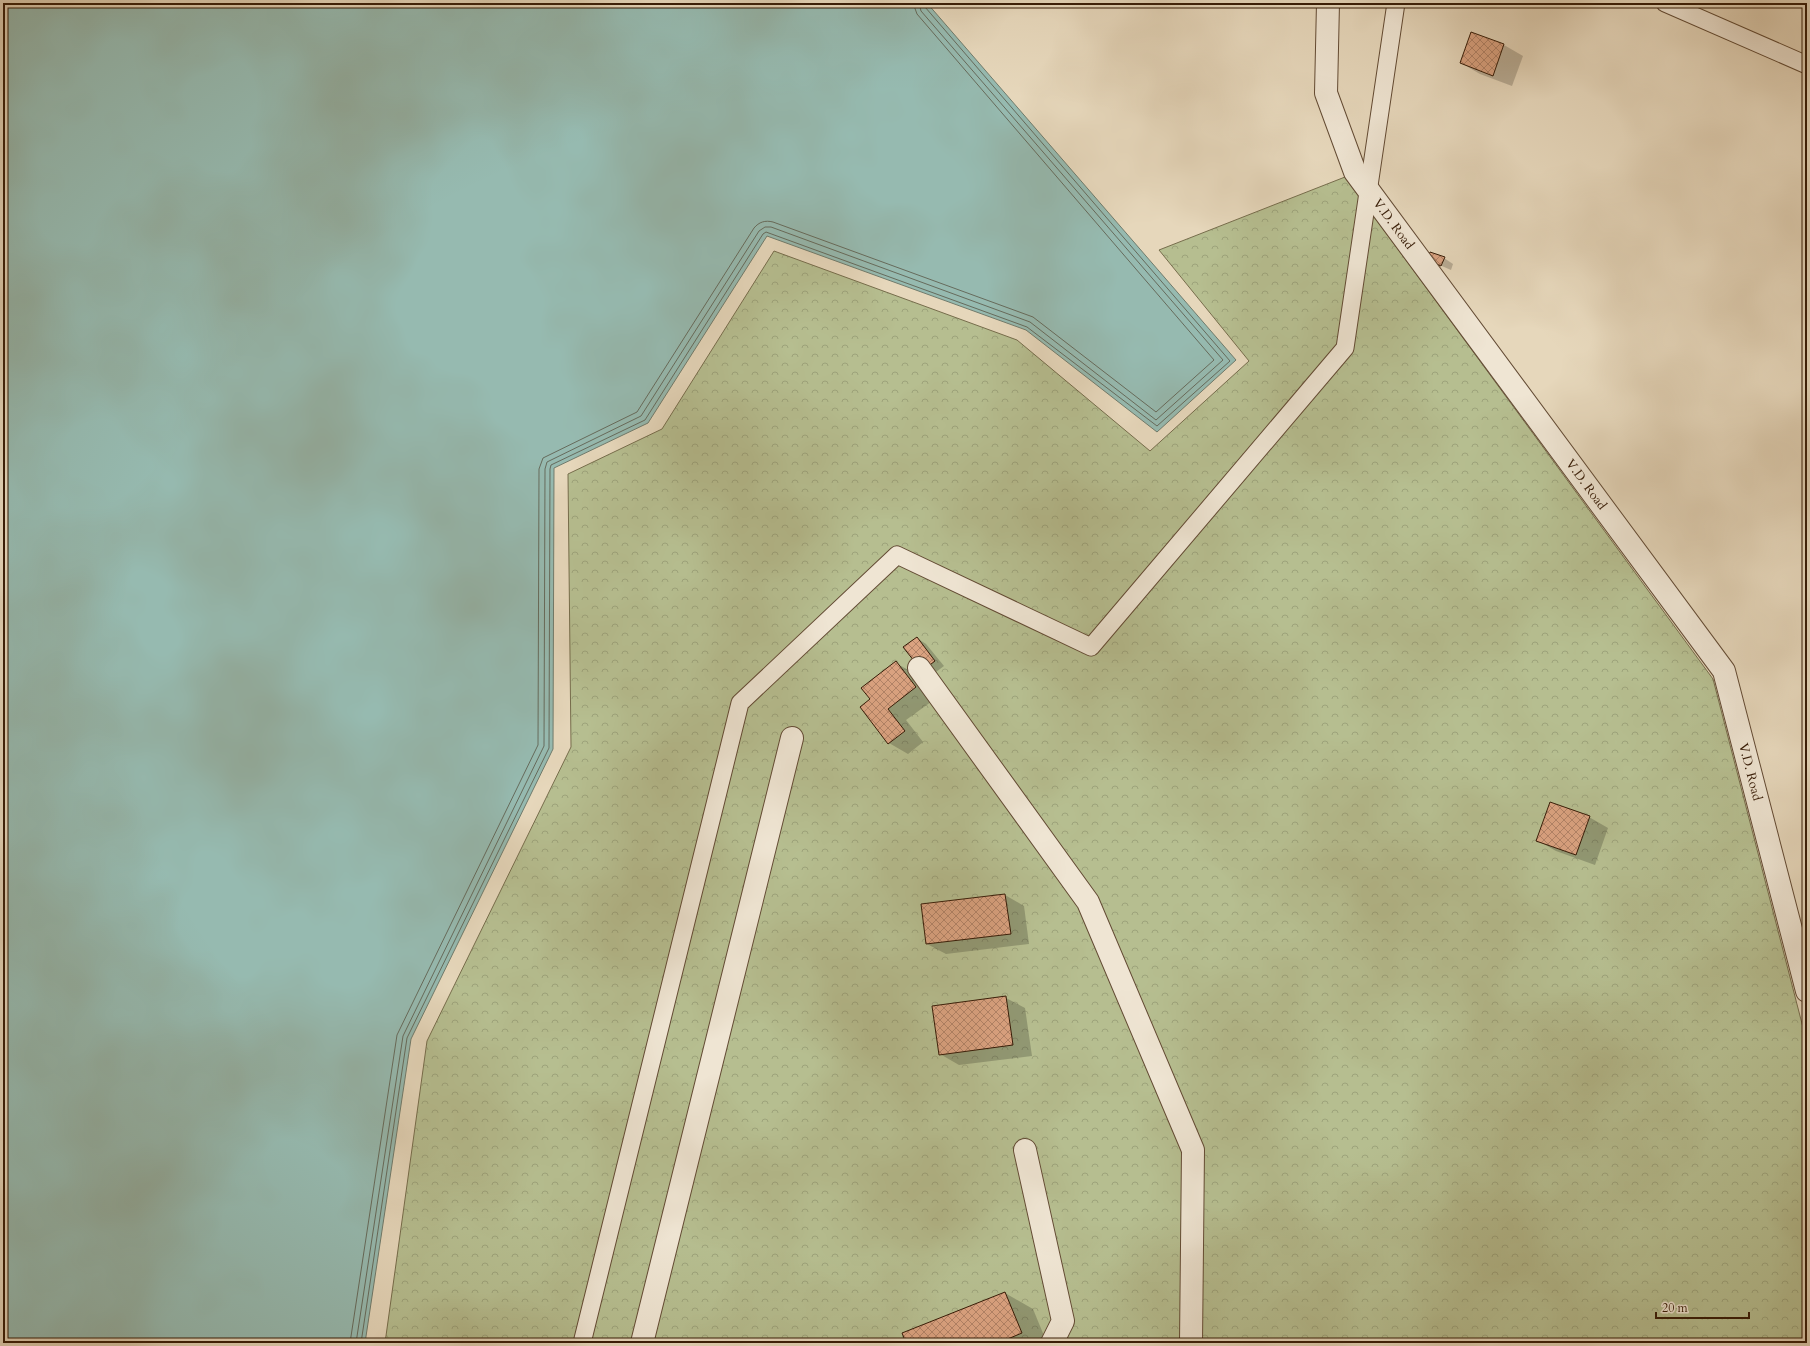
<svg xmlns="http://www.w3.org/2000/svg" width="1810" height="1346" font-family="Cardo,serif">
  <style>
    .forest { fill: url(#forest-crowns); stroke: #766d4c }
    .water { fill: #96bab0; stroke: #707b6c }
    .shadow { fill: #0003 }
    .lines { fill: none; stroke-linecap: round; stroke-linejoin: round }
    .shore { stroke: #666b5c; stroke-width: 1 }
    .building { fill: url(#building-cross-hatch); stroke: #371c07 }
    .service-casing { stroke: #634b34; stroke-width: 19 }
    .minor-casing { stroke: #634b34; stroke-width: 24 }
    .tertiary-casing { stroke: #634b34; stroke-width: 24 }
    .service { stroke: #efe5d3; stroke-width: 17 }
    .minor { stroke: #efe5d3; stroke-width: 22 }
    .tertiary { stroke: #efe5d3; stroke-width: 22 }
    .labels { text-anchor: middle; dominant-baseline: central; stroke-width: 3.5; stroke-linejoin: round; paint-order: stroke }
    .street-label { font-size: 13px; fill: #371c07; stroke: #efe5d3 }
  </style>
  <defs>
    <pattern id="forest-crowns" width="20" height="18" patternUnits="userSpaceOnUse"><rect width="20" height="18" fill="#b6be90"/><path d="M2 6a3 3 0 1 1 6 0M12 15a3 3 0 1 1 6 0" fill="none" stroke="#9da37b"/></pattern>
    <pattern id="building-cross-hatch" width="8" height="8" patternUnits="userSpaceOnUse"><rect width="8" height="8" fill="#daa280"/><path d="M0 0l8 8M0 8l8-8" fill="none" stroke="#b28367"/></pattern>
  </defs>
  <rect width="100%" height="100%" fill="#e6d7bb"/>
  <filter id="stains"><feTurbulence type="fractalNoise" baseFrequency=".005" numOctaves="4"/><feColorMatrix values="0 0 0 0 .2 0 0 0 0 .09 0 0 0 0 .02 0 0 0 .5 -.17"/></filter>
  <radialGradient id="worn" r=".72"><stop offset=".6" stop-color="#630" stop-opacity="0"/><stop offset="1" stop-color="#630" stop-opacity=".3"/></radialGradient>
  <path class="forest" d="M 1345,177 L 1713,679 L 1807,1043 L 1807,1343 L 385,1343 L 427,1041 L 571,747 L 568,474 L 662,429 L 774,251 L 1017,340 L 1150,451 L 1249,361 L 1159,250 Z"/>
  <path class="water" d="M 3,3 L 927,3 L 1236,360 L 1157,432 L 1026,330 L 767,236 L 648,423 L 554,468 L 553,749 L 411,1039 L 365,1343 L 3,1343 Z"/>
  <g class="shadow">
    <path d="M 1472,33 L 1504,45 L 1523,56 L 1512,86 L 1480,74 L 1461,63 Z"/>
    <path d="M 1444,258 L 1453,264 L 1451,270 L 1428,260 Z"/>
    <path d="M 917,638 L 926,644 L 944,666 L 932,675 Z"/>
    <path d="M 896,663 L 915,674 L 935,699 L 906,720 L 923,742 L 908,754 L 889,743 L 872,700 Z"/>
    <path d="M 1589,817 L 1608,828 L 1595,865 L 1556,851 L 1537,840 Z"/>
    <path d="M 1005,895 L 1024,906 L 1029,944 L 946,954 L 927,944 L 922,905 Z"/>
    <path d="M 1006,998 L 1025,1008 L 1032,1056 L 959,1065 L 940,1054 L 933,1007 Z"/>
    <path d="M 1005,1293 L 1033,1309 L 1047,1343 L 907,1343 Z"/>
  </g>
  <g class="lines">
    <g class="shore">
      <path d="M 350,1343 L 397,1035 L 538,745 L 539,469 L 543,458 L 637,412 L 754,228 C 759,222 765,220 773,222 L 1033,317 L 1156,412 L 1214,360 L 917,14 L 913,3"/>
      <path d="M 356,1343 L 403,1036 L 544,746 L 545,469 L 547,462 L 641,416 L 759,231 L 765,227 L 771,227 L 1030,322 L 1156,420 L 1223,360 L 921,11 L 919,3"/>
      <path d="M 361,1343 L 407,1038 L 549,748 L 550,469 L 551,465 L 645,420 L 763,234 L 766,232 L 1027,327 L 1157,426 L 1230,361 L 925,7 L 924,3"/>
    </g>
  </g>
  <g class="building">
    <path d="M 1471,32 L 1504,44 L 1493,76 L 1460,63 Z"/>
    <path d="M 1430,252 L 1445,257 L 1441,266 L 1427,260 Z"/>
    <path d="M 917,637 L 935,661 L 922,671 L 903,647 Z"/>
    <path d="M 896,661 L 916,687 L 888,709 L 905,731 L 888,744 L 860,707 L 870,699 L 861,688 Z"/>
    <path d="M 1550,802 L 1590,816 L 1576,855 L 1536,841 Z"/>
    <path d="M 1005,894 L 1011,934 L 926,944 L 921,904 Z"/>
    <path d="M 1006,996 L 1013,1045 L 939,1055 L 932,1006 Z"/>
    <path d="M 1005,1292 L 1022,1333 L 998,1343 L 906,1343 L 902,1333 Z"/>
  </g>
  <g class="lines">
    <defs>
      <g id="service">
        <path d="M 1665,3 L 1807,65"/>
        <path d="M 582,1343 L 740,703 L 897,555 L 1091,647 L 1345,348 L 1396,3"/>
      </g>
      <g id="minor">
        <path d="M 919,668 L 1088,902 L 1193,1150 L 1191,1343"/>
        <path d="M 1025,1150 L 1063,1321 L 1052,1343"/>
        <path d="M 642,1343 L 792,738"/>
      </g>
      <g id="tertiary">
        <path id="s1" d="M 1328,3 L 1326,93 L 1355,172 L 1724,671 L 1807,991"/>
      </g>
    </defs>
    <use href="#service" class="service-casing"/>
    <use href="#minor" class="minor-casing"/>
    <use href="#tertiary" class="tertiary-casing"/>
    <use href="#service" class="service"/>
    <use href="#minor" class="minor"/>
    <use href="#tertiary" class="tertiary"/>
  </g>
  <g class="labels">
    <g class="street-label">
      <text stroke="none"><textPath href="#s1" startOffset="239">V.D. Road</textPath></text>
      <text stroke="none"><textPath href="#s1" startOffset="563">V.D. Road</textPath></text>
      <text stroke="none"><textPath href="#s1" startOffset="899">V.D. Road</textPath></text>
    </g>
  </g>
  <rect width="1810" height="1346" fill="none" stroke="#e6d7bb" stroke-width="16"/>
  <rect x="4" y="4" width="1802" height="1338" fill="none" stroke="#371c07" stroke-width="2"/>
  <rect x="8" y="8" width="1794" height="1330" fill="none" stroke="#371c07"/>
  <path d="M1656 1312v6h93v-6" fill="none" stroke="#371c07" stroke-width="2"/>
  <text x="1662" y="1312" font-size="12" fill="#371c07" stroke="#efe5d3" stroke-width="3" paint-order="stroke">20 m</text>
  <rect width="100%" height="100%" filter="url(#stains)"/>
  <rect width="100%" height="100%" fill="url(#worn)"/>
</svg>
